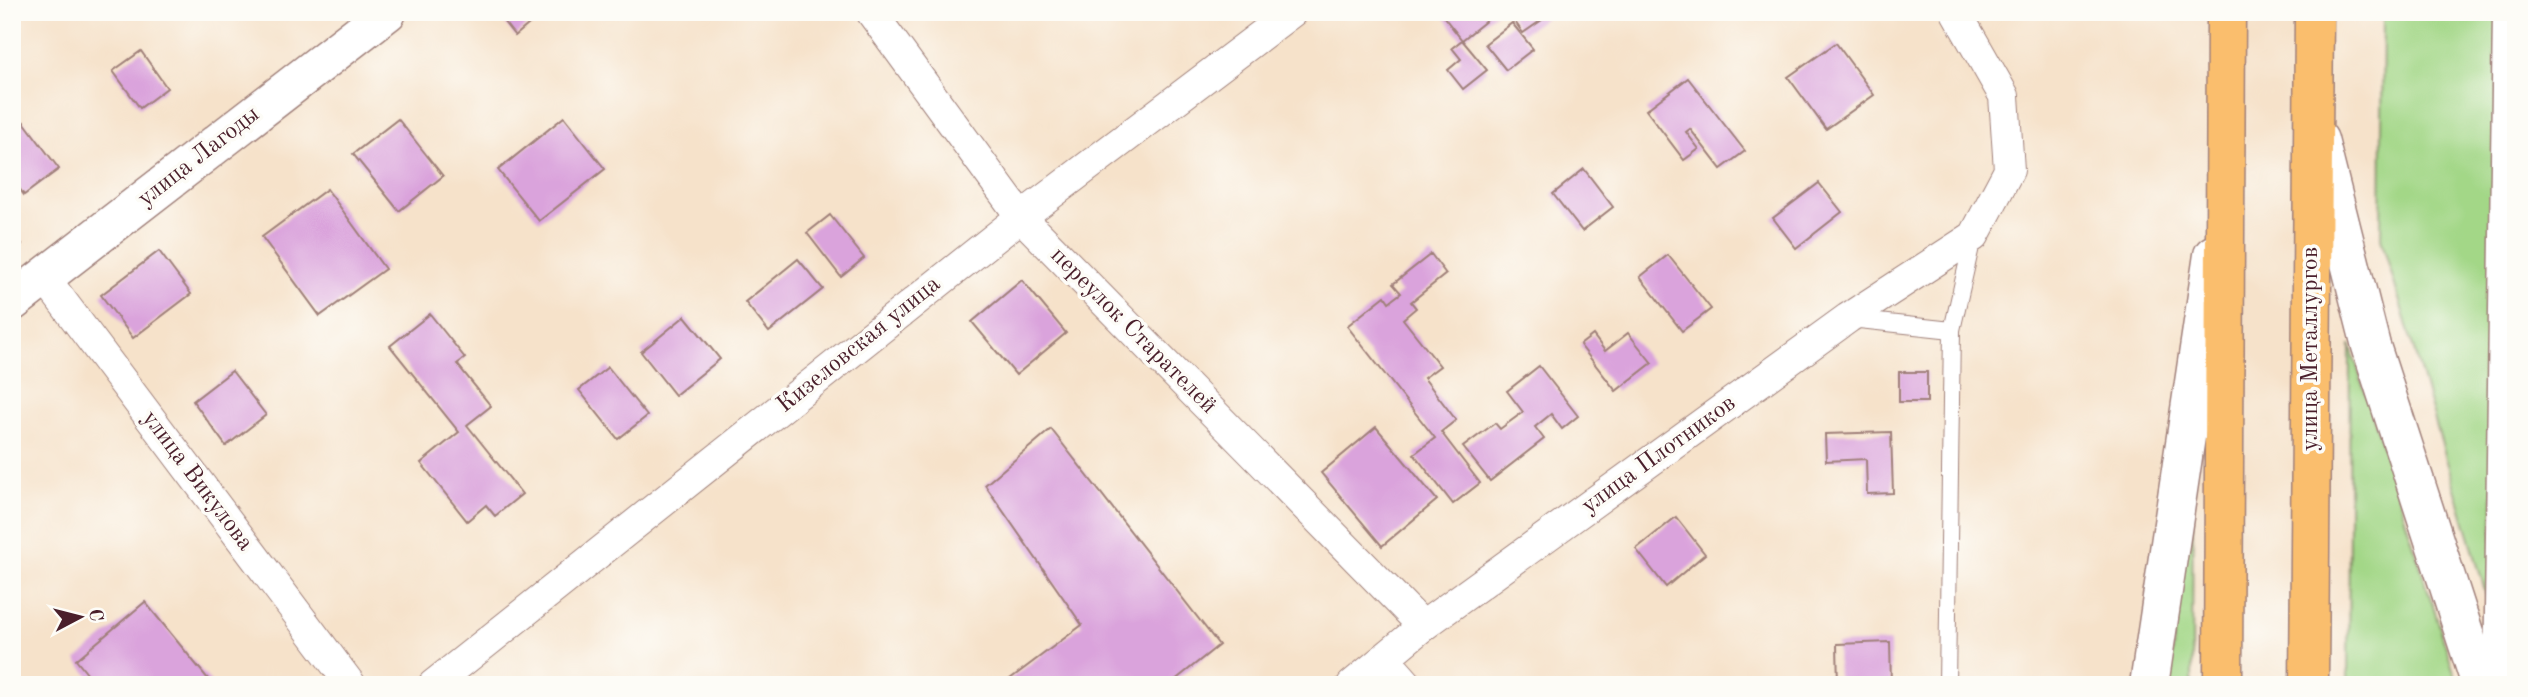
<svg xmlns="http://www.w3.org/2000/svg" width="2528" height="697" font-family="'Old Standard TT',serif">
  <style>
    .green { fill: #a3d787; stroke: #767b59; stroke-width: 2 }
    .building { fill: #daa3dc }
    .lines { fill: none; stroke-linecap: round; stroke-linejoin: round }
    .service-casing { stroke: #a0807a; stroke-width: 18 }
    .minor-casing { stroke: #a0807a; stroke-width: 32 }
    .tertiary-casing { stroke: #a0807a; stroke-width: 41 }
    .primary-casing { stroke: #a0807a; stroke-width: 41 }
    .path { stroke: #a0807a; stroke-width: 4.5; stroke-dasharray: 2 5; stroke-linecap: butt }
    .service { stroke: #fff; stroke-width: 16 }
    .minor { stroke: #fff; stroke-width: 30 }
    .tertiary { stroke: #fff; stroke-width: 38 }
    .primary { stroke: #fabe6d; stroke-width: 38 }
    .labels { text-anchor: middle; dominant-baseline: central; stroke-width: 7; stroke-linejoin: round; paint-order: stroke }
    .street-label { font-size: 24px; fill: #4a1f2b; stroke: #fdfcf7 }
  </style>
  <rect width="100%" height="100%" fill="#fdfcf7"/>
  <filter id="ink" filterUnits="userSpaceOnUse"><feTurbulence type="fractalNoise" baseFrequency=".0143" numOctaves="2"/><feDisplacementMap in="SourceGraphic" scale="14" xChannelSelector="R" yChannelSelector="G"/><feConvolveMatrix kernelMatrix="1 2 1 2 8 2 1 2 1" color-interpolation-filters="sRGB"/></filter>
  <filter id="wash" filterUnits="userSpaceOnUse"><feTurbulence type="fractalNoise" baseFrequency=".00686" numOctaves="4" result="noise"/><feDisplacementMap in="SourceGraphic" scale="28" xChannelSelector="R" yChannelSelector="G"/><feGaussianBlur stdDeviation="1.57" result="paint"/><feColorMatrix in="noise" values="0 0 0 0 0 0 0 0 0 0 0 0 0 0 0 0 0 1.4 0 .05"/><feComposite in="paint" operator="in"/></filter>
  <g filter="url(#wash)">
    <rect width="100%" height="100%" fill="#f6e2ca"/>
    <g class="green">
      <path d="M 2383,12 L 2498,12 L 2492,614 L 2381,238 Z"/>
      <path d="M 2350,344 L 2458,685 L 2348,685 Z"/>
      <path d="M 2193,467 L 2192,685 L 2169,685 Z"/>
    </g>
    <g id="blocks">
      <g class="building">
        <path d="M 496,12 L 520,12 L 529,24 L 515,36 Z"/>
        <path d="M 1440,12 L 1497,12 L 1462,40 Z"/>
        <path d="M 1508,12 L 1547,12 L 1549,15 L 1523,33 Z"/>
        <path d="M 1512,23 L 1533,49 L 1506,70 L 1485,44 Z"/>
        <path d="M 1462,40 L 1487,70 L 1463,89 L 1448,70 L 1461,59 L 1452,48 Z"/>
        <path d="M 1836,43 L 1874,95 L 1826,129 L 1788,77 Z"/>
        <path d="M 141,51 L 167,88 L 140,108 L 113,71 Z"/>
        <path d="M 1688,78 L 1745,151 L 1721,169 L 1690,129 L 1686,132 L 1699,149 L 1684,160 L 1646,110 Z"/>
        <path d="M 564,117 L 605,169 L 539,221 L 498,170 Z"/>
        <path d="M 398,119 L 443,176 L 399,211 L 353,154 Z"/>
        <path d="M 24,122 L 59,169 L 24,195 L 12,178 L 12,131 Z"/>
        <path d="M 1584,169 L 1613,207 L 1582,231 L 1553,194 Z"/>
        <path d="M 1819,183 L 1842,212 L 1796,248 L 1773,218 Z"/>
        <path d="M 327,189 L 385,269 L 320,316 L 262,237 Z"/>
        <path d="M 830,215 L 864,258 L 841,277 L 807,233 Z"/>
        <path d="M 159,251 L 191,294 L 133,338 L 101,295 Z"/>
        <path d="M 1431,254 L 1446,274 L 1411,302 L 1416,308 L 1403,319 L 1440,366 L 1424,378 L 1456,420 L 1441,432 L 1480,483 L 1453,504 L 1414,454 L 1435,438 L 1347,326 L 1385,296 L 1389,302 L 1401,293 L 1393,284 Z"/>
        <path d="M 1668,255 L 1711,309 L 1682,331 L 1640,277 Z"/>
        <path d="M 798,259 L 823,289 L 769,332 L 745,302 Z"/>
        <path d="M 1022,280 L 1066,333 L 1016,375 L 972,322 Z"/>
        <path d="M 430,314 L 465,358 L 457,364 L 491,406 L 467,425 L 522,494 L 495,516 L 486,505 L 467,521 L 421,463 L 459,432 L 390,346 Z"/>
        <path d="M 685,316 L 720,359 L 675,395 L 641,352 Z"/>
        <path d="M 1628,333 L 1652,363 L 1616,391 L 1580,345 L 1593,335 L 1605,351 Z"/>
        <path d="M 1539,366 L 1578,416 L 1562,429 L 1551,414 L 1535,427 L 1544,439 L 1490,481 L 1463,447 L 1495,423 L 1500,429 L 1523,412 L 1507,391 Z"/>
        <path d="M 608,367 L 647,416 L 618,439 L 579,390 Z"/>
        <path d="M 232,371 L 266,415 L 226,446 L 193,401 Z"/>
        <rect x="1899" y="372" width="28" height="30"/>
        <path d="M 1376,427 L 1437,500 L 1382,546 L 1321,473 Z"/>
        <path d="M 1051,429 L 1219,645 L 1169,685 L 1002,685 L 1082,625 L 985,485 Z"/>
        <path d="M 1891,432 L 1893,493 L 1867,494 L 1866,459 L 1826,461 L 1825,434 Z"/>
        <path d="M 1676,517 L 1705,554 L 1666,587 L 1636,549 Z"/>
        <path d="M 145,602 L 213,685 L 96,685 L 76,660 Z"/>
        <path d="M 1890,642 L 1891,685 L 1838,685 L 1837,644 Z"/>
      </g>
    </g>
  </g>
  <g filter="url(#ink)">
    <use href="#blocks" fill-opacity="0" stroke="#a0807a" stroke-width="2"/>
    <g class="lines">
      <defs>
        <g id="service">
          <path d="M 1850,319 L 1952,330"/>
          <path d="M 1947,685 L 1952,330 L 1973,238"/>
        </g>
        <g id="minor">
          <path d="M 871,12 L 1021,217 L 1423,626"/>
          <path d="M 44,277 L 351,685"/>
          <path d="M 1385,659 L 1408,685"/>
          <path d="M 433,685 L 1021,217 L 1292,12"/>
          <path d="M 1352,685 L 1423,626 L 1848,318 L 1974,236 L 2009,170 L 2004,96 L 1956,12"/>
        </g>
        <g id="tertiary">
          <path d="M 2319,140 L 2371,346 L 2481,685"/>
          <path d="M 12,302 L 387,12"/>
          <path d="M 2149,685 L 2213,255"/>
          <path d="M 2503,685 L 2512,12"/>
        </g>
        <g id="primary">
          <path d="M 2223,685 L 2226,12"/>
          <path d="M 2309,685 L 2314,12"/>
        </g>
      </defs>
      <use href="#service" class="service-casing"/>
      <use href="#minor" class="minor-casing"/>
      <use href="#tertiary" class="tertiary-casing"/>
      <use href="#primary" class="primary-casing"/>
      <path class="path" d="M 12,233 L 22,246"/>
      <use href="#service" class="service"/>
      <use href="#minor" class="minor"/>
      <use href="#tertiary" class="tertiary"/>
      <use href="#primary" class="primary"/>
    </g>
  </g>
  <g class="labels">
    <g class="street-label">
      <text transform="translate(199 157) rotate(-38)">улица Лагоды</text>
      <text transform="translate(1133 331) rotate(45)">переулок Старателей</text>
      <text transform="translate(859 345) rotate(-39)">Кизеловская улица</text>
      <text transform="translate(2311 349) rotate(-90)">улица Металлургов</text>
      <text transform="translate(1659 455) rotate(-36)">улица Плотников</text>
      <text transform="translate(197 481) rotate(53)">улица Викулова</text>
    </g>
  </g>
  <rect width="2528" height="697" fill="none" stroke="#fdfcf7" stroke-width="42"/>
  <g transform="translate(80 617) rotate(83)" stroke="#fdfcf7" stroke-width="5" paint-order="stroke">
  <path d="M0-5L12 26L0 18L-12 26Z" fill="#4a1f2b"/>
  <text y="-10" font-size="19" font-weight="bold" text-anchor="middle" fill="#4a1f2b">С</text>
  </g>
</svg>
